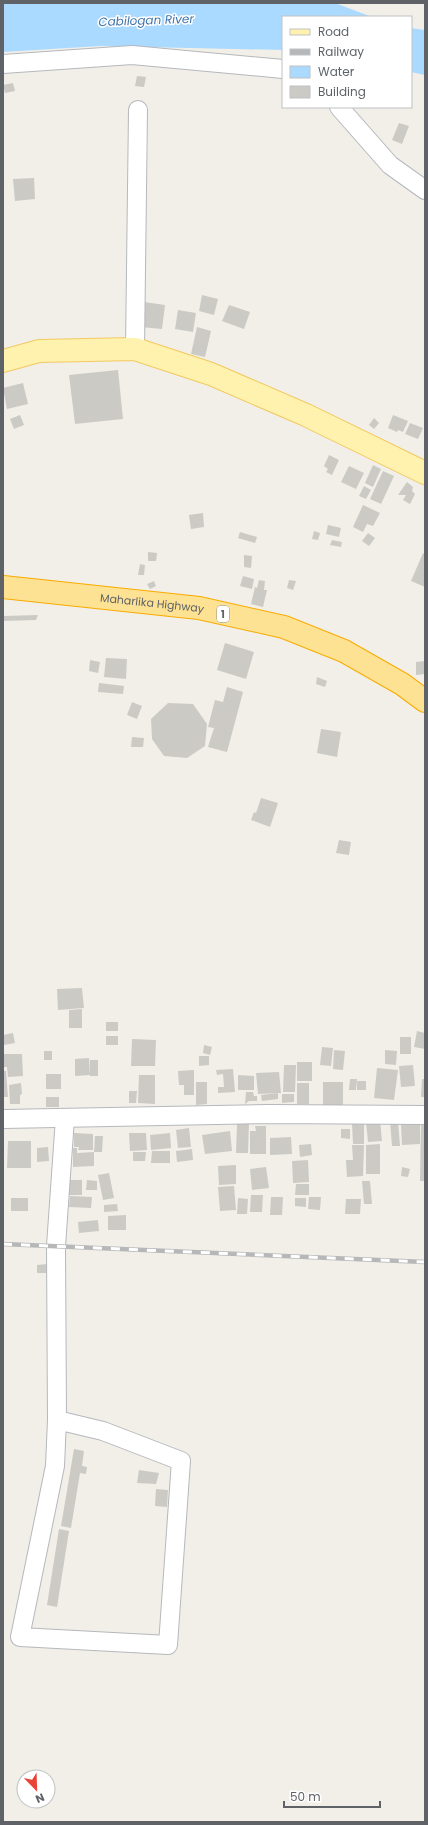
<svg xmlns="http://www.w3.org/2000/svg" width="428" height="1825" font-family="Poppins,sans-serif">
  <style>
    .water { fill: #aadaff }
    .building { fill: #cccac5 }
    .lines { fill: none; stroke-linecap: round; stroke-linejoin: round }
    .minor-casing { stroke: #b5b8bc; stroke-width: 20 }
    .major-casing { stroke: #f2c960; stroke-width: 24 }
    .highway-casing { stroke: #f9ab00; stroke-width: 24 }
    .minor { stroke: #fff; stroke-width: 18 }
    .major { stroke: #fff2af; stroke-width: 22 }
    .highway { stroke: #fde293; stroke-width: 22 }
    .rail-casing { stroke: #b6b7b8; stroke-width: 4.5 }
    .rail { stroke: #fff; stroke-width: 3; stroke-dasharray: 9; stroke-linecap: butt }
    .labels { text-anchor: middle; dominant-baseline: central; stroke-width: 3; stroke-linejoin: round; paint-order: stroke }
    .shield { fill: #fff; stroke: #8f9295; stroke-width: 1 }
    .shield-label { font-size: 10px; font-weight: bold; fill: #5f6368 }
    .street-label { font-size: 11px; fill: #5f6368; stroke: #fff }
    .water-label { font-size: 12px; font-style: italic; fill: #4174aa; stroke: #fff }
  </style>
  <rect width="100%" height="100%" fill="#f1efe8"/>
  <g class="water">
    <path d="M 3,3 L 335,3 L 372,17 L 283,17 L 283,50 L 100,46 L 3,52 Z"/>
    <path d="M 411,28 L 425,30 L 425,75 L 411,72 Z"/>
  </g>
  <g class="building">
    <path d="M 137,76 L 146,77 L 144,87 L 135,86 Z"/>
    <path d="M 13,83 L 15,91 L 5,93 L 3,85 Z"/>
    <path d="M 399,123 L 409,126 L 402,144 L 392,140 Z"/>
    <path d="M 34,178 L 35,199 L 15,201 L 13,179 Z"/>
    <path d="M 202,295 L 218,299 L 214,315 L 199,311 Z"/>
    <path d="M 144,302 L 165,305 L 162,329 L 140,327 Z"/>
    <path d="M 229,305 L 250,312 L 244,329 L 222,321 Z"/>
    <path d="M 178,310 L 196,313 L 193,332 L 175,329 Z"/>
    <path d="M 197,327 L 211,331 L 205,357 L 191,354 Z"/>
    <path d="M 118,370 L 123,419 L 75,424 L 69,375 Z"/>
    <path d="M 23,383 L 28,404 L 7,409 L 3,388 Z"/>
    <path d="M 20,415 L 24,425 L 14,429 L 10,419 Z"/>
    <path d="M 393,415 L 408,421 L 403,432 L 398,430 L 397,432 L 388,428 Z"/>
    <path d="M 374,418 L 379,423 L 374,429 L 369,425 Z"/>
    <path d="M 410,423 L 423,428 L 418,439 L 405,434 Z"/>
    <path d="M 329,455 L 339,460 L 332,475 L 326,472 L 328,469 L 324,466 Z"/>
    <path d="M 373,465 L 381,469 L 373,487 L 365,483 Z"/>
    <path d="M 349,466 L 364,473 L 356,489 L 341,482 Z"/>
    <path d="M 383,471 L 394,476 L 381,504 L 370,499 Z"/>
    <path d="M 407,482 L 413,487 L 412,491 L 415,494 L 410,504 L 403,500 L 406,495 L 398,495 Z"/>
    <path d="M 364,486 L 371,490 L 366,499 L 359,496 Z"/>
    <path d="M 363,505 L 380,513 L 373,526 L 367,524 L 363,532 L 353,527 Z"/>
    <path d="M 203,513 L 204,527 L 191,529 L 189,515 Z"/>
    <path d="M 328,525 L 341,528 L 339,537 L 326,534 Z"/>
    <path d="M 314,531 L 320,533 L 318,540 L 312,539 Z"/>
    <path d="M 240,532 L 257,537 L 255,543 L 238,538 Z"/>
    <path d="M 368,533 L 375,538 L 369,546 L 362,541 Z"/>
    <path d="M 332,540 L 342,542 L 341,547 L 330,545 Z"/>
    <path d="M 148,552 L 157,553 L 156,561 L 148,561 Z"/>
    <path d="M 423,553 L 425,554 L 425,587 L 411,581 Z"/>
    <path d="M 244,555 L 252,556 L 251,568 L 244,567 Z"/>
    <path d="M 140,564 L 145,565 L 144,575 L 138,575 Z"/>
    <path d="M 243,576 L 254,579 L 252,589 L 240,586 Z"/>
    <path d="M 259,580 L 265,581 L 264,590 L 267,590 L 263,607 L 251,604 L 255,587 L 257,588 Z"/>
    <path d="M 289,580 L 296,581 L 293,590 L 287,588 Z"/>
    <path d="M 154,581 L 156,586 L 150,589 L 147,584 Z"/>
    <path d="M 38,615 L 36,620 L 3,621 L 3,616 Z"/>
    <path d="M 225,643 L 254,652 L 246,679 L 217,670 Z"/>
    <path d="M 106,658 L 127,659 L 126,679 L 104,677 Z"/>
    <path d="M 90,660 L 100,662 L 98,673 L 89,671 Z"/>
    <path d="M 425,661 L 425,674 L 416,675 L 416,662 Z"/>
    <path d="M 317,677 L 327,681 L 325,687 L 316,684 Z"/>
    <path d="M 99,683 L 124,686 L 123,694 L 98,692 Z"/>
    <path d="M 227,687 L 243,692 L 227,752 L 208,747 L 214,728 L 208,727 L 215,700 L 223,702 Z"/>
    <path d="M 132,702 L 142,706 L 137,719 L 127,715 Z"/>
    <path d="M 168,703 L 193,704 L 207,724 L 205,746 L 187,758 L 164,756 L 152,739 L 151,719 Z"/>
    <path d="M 321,729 L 341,732 L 337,757 L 317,753 Z"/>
    <path d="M 132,737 L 144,738 L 143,747 L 131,747 Z"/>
    <path d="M 261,798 L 278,803 L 270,827 L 251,820 L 254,812 L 256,813 Z"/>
    <path d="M 339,840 L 351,842 L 349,855 L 336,853 Z"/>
    <path d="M 82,988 L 84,1008 L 58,1010 L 57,989 Z"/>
    <path d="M 82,1009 L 82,1028 L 69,1028 L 69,1010 Z"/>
    <rect x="106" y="1022" width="12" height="9"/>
    <path d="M 417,1031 L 425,1033 L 425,1049 L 414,1047 Z"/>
    <path d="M 13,1033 L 15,1043 L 4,1045 L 3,1035 Z"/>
    <rect x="106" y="1036" width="12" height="9"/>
    <rect x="400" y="1037" width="11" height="17"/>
    <path d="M 132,1039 L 156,1040 L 155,1066 L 131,1066 Z"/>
    <path d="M 204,1045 L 212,1047 L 210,1055 L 203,1053 Z"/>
    <path d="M 322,1047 L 333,1048 L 331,1066 L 320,1065 Z"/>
    <path d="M 334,1050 L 345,1051 L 343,1070 L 333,1069 Z"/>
    <path d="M 385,1050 L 397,1051 L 396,1065 L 385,1064 Z"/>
    <rect x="44" y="1051" width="8" height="9"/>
    <path d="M 3,1054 L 22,1054 L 23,1076 L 8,1077 L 7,1067 L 3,1067 Z"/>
    <path d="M 199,1056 L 209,1056 L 209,1065 L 199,1066 Z"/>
    <path d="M 89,1058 L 90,1075 L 75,1076 L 75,1059 Z"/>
    <rect x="90" y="1060" width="8" height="16"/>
    <rect x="297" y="1062" width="15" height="19"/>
    <path d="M 284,1065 L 296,1065 L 295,1092 L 283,1092 Z"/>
    <path d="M 413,1065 L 415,1086 L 401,1087 L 399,1066 Z"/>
    <path d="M 377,1068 L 398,1070 L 394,1100 L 374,1098 Z"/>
    <path d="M 233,1069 L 235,1092 L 218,1093 L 218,1087 L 224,1087 L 223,1074 L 217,1075 L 216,1070 Z"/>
    <path d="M 194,1070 L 194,1095 L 184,1095 L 184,1085 L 179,1085 L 178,1071 Z"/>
    <path d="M 3,1071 L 6,1071 L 8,1097 L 3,1097 Z"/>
    <path d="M 279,1072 L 281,1093 L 258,1094 L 256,1073 Z"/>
    <rect x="46" y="1074" width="15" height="15"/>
    <path d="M 139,1075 L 155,1075 L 155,1104 L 138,1103 Z"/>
    <path d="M 238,1075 L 254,1076 L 254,1090 L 238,1090 Z"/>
    <path d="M 350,1079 L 357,1079 L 356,1090 L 349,1090 Z"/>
    <path d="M 422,1079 L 425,1079 L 425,1097 L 421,1097 Z"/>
    <rect x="357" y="1081" width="9" height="9"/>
    <path d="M 196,1082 L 207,1082 L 207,1104 L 196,1105 Z"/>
    <path d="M 323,1082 L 343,1082 L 343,1106 L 323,1107 Z"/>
    <path d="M 21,1083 L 22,1094 L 20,1095 L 20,1104 L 10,1104 L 9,1085 Z"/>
    <rect x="297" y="1083" width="12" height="21"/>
    <path d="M 129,1091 L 137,1091 L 136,1103 L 129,1103 Z"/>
    <path d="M 246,1092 L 253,1092 L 254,1096 L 257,1096 L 257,1101 L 249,1101 L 245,1104 Z"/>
    <path d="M 278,1093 L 278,1099 L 262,1101 L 261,1095 Z"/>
    <path d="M 282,1094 L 294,1094 L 294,1102 L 282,1103 Z"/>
    <rect x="46" y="1097" width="13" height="10"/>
    <path d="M 380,1120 L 382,1141 L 368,1142 L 366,1122 Z"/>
    <path d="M 390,1121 L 398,1121 L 400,1146 L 392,1146 Z"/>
    <path d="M 421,1122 L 425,1122 L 425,1181 L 420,1181 Z"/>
    <path d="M 420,1123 L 420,1144 L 402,1145 L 401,1124 Z"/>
    <path d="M 237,1124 L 249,1124 L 248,1153 L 236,1153 Z"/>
    <path d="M 352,1124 L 364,1124 L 364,1144 L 353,1144 Z"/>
    <path d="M 255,1126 L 266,1126 L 266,1154 L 250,1154 L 250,1131 L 256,1131 Z"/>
    <path d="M 189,1128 L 191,1147 L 178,1148 L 176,1130 Z"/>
    <path d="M 341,1129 L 350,1129 L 350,1139 L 341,1138 Z"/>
    <path d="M 230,1131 L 232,1151 L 205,1154 L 202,1135 Z"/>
    <path d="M 74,1133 L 93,1134 L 93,1150 L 78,1150 L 79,1147 L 74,1147 Z"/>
    <path d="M 129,1133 L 146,1133 L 147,1150 L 130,1151 Z"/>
    <path d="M 170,1133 L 171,1148 L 151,1150 L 150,1135 Z"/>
    <path d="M 95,1136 L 103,1136 L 102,1152 L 94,1152 Z"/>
    <path d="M 291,1137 L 292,1154 L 270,1155 L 270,1138 Z"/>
    <path d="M 8,1141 L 31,1141 L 31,1168 L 7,1168 Z"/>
    <path d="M 311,1144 L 312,1155 L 300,1157 L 299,1145 Z"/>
    <path d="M 380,1144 L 380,1174 L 366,1174 L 366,1145 Z"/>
    <path d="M 352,1145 L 364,1145 L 363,1176 L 347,1177 L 346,1160 L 353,1160 Z"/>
    <path d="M 48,1147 L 49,1161 L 37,1162 L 37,1148 Z"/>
    <path d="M 73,1148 L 77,1148 L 77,1153 L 94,1152 L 94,1166 L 73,1167 Z"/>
    <path d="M 192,1149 L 193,1160 L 177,1162 L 176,1151 Z"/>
    <path d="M 152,1151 L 170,1151 L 170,1163 L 151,1163 Z"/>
    <path d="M 133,1152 L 146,1152 L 145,1161 L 133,1161 Z"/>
    <path d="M 308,1160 L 309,1182 L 293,1183 L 292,1161 Z"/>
    <path d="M 236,1165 L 236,1184 L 219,1185 L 218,1166 Z"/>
    <path d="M 266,1167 L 269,1188 L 252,1190 L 250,1169 Z"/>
    <path d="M 402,1167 L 410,1169 L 408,1177 L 401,1176 Z"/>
    <path d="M 109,1173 L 114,1198 L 103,1200 L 98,1175 Z"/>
    <rect x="68" y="1180" width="14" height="15"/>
    <path d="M 87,1180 L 97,1181 L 97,1190 L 86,1190 Z"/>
    <path d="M 362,1181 L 370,1181 L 372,1204 L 364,1204 Z"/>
    <path d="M 296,1184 L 309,1184 L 309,1195 L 295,1195 Z"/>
    <path d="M 234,1186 L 236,1210 L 220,1211 L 218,1187 Z"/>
    <path d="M 251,1195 L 263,1195 L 262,1212 L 250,1212 Z"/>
    <path d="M 70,1196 L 92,1197 L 91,1208 L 69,1207 Z"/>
    <path d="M 271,1197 L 283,1197 L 282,1215 L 270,1215 Z"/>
    <path d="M 309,1197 L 321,1197 L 320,1210 L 308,1209 Z"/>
    <rect x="11" y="1198" width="17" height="13"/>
    <path d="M 238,1198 L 248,1199 L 247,1214 L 237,1214 Z"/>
    <path d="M 295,1198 L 306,1198 L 306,1207 L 295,1206 Z"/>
    <path d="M 346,1199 L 361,1199 L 360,1214 L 345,1214 Z"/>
    <path d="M 117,1204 L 118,1211 L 104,1212 L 104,1205 Z"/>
    <path d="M 126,1215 L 126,1230 L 108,1230 L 108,1216 Z"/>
    <path d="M 98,1220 L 99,1231 L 79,1233 L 78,1222 Z"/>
    <path d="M 47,1264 L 48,1273 L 37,1273 L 37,1265 Z"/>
    <path d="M 74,1449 L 84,1451 L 82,1466 L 87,1467 L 86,1474 L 80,1473 L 71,1528 L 61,1526 Z"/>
    <path d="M 139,1470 L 159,1473 L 156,1484 L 137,1483 Z"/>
    <path d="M 156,1489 L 168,1490 L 167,1507 L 155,1506 Z"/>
    <path d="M 59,1529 L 69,1531 L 57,1607 L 47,1605 Z"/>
  </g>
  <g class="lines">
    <defs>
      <g id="minor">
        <path d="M 3,64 L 132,55 L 283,69"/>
        <path d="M 339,107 L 390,165 L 425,190"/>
        <path d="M 135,349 L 138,110"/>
        <path d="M 3,1119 L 268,1114 L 425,1115"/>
        <path d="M 57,1420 L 103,1431 L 181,1461 L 168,1645 L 20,1637 L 55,1466 Z"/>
        <path d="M 57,1420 L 56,1246 L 65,1118"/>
      </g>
      <path id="major" d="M 3,361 L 39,351 L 135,349 L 211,374 L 306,415 L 425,473"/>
      <g id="highway">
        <path id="s1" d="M 3,587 L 199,608 L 284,627 L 344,651 L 402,684 L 425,701"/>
      </g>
    </defs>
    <use href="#minor" class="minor-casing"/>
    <use href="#major" class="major-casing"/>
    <use href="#highway" class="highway-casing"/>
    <use href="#minor" class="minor"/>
    <use href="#major" class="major"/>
    <use href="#highway" class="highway"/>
    <defs>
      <path id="rail" d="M 3,1244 L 425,1262"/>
    </defs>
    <use href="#rail" class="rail-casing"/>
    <use href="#rail" class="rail"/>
  </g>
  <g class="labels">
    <rect class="shield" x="217" y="606" width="12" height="16" rx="3"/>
    <g class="shield-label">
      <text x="223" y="614">1</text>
    </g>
    <g class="street-label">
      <text stroke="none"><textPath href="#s1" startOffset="150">Maharlika Highway</textPath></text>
    </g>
    <g class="water-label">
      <text transform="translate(146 20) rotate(-2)">Cabilogan River</text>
    </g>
  </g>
  <rect width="428" height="1825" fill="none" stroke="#5f6368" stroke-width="8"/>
  <rect x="282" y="16" width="130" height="92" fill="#ffffff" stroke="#bfc1c3"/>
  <rect x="290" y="29" width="20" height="6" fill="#fff2af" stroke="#bfc1c3"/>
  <text x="318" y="36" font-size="12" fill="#5f6368">Road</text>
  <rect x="290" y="49" width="20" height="6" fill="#b6b7b8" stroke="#bfc1c3"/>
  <text x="318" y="56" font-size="12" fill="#5f6368">Railway</text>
  <rect x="290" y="66" width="20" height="12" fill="#aadaff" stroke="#bfc1c3"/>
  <text x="318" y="76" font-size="12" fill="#5f6368">Water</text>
  <rect x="290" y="86" width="20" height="12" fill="#cccac5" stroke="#bfc1c3"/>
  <text x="318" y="96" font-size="12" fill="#5f6368">Building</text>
  <g transform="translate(36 1789) rotate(157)"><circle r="19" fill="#ffffff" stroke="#bfc1c3"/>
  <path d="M0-3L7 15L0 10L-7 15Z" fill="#ea4335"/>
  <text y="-6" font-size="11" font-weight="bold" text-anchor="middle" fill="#5f6368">N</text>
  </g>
  <path d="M284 1801v6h96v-6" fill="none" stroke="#5f6368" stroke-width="2"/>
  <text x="290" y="1801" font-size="12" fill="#5f6368" stroke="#ffffff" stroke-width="3" paint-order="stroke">50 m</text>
</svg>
